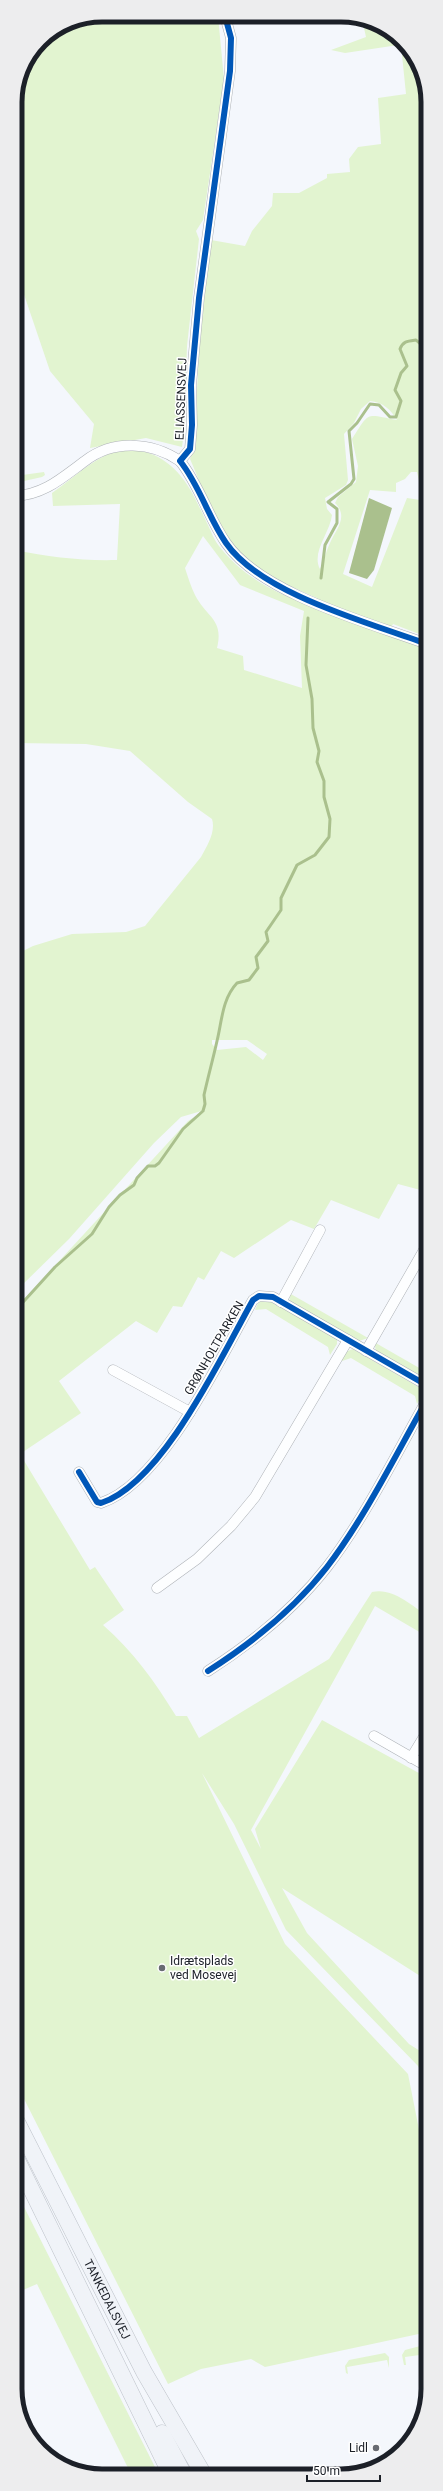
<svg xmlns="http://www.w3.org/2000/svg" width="443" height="2491" font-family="Roboto,sans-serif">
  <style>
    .green { fill: #e2f4d0; fill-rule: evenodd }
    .water { fill: #aac08d }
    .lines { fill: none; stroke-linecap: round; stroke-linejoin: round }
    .stream { stroke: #aac08d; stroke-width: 3 }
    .minor-casing { stroke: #aeb2b7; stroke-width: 11 }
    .trunk-casing { stroke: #bec3ca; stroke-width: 17 }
    .minor { stroke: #fdfeff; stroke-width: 10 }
    .trunk { stroke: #f0f3f8; stroke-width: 16 }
    .cycleway-casing { stroke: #fff; stroke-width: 8 }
    .cycleway { stroke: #0057b8; stroke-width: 6 }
    .poi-dot { fill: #686b72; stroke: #fff; stroke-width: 1.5 }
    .labels { text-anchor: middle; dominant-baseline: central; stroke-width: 3; stroke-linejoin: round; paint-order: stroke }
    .street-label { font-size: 12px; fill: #1c2028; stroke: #fff }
    .poi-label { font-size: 12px; fill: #1c2028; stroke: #fff; text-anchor: start }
    .rim { fill: none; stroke: #1c2028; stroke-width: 5 }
  </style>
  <rect width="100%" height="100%" fill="#f4f7fc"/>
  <g class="green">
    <path d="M 102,15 L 218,16 L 224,79 L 203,220 L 196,231 L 199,239 L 187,346 L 184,432 L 182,447 L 146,438 L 90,448 L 94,424 L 50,371 L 15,268 L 15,96 L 22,68 L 41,40 L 69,22 Z"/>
    <path d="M 362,19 L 405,44 L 345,53 L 331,50 L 366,37 Z"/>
    <path d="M 410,53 L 427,91 L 427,605 L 424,618 L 427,622 L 427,637 L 393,624 L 388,634 L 427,649 L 428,1192 L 398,1184 L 379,1219 L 331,1200 L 314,1229 L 291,1220 L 234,1258 L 221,1251 L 204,1280 L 198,1277 L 182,1307 L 173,1306 L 157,1333 L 136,1321 L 59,1381 L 81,1413 L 20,1454 L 90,1570 L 95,1567 L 124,1610 L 103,1625 C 133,1651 155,1682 176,1716 L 187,1716 L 199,1738 L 329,1659 L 372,1592 C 392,1587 411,1605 428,1616 L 428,1637 L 375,1606 L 251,1830 L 261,1849 L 255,1829 L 322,1720 L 428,1778 L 428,1981 L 282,1888 L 307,1933 L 409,2044 L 428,2056 L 428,2084 L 418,2066 L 286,1930 L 234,1824 L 202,1773 L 285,1944 L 408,2074 L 428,2175 L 428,2332 L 265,2367 L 251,2359 L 201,2369 L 168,2384 L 16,2083 L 15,1309 L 188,1121 L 205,1110 L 181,1117 L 154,1143 L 69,1239 L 15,1292 L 15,955 L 33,946 L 72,934 L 126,932 L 145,926 L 201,857 C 207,846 216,832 212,819 L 188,802 L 130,751 L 86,744 L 15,743 L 15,550 C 49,557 82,561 117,560 L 120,504 L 53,506 L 52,493 C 74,478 97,454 124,449 C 133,448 146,452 154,455 C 184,469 194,496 208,525 C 211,531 214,540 219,546 C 244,578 279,596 318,607 L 317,598 C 295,588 257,572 240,554 C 218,531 203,489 190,459 L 194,448 L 201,312 L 211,240 L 245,246 L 252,231 L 272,206 L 273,193 L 299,193 L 327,178 L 327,174 L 350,172 L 349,159 L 358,147 L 381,144 L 378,98 L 406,94 L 402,55 ZM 370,401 C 383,402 391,410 397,420 C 365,414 370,411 352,439 L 358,466 L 356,482 L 338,497 L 335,503 C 349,517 336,529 330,543 C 326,551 324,561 320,569 C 311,552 330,533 332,515 L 327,509 L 325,498 L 346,485 L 348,480 L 344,434 L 354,423 L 361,409 ZM 411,472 L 417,472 L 420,485 L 420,500 L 407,498 L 372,587 L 343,574 L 370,490 L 396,492 L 396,483 L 405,479 ZM 203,536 L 240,585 L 304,611 L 300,636 L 302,688 L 244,670 L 243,656 L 217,648 C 224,619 207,618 195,595 C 191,587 188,577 185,568 ZM 212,1040 L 247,1040 L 267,1054 L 263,1060 L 246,1047 L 217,1050 L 212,1044 Z"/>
    <path d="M 44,472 L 45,475 L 42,477 L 15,483 L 15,476 Z"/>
    <path d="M 289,1293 L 368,1338 L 359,1341 L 290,1302 Z"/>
    <path d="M 259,1301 L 270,1301 L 337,1339 L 337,1344 L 330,1355 L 328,1347 L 266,1309 L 255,1310 Z"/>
    <path d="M 374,1342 L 428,1373 L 428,1381 L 376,1351 Z"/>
    <path d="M 353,1349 L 422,1389 L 423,1393 L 417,1404 L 415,1396 L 351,1358 L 342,1361 L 341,1359 L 345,1352 Z"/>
    <path d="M 16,2191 L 159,2475 L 131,2474 L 37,2284 L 16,2293 Z"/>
    <path d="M 428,2344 L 428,2358 L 427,2354 L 405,2357 L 406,2365 L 404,2365 L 402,2355 L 405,2350 Z"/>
    <path d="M 385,2353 L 389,2357 L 389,2368 L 387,2360 L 347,2367 L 348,2374 L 346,2373 L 345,2366 L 349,2360 Z"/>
  </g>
  <path class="water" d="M 369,498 L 392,508 L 374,570 L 367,579 L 349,573 Z"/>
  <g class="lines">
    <g class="stream">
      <path d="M 321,578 L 325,545 L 337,523 L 337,509 L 328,502 L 351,484 L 354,479 L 349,431 L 357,423 L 370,404 L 379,405 L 390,417 L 396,417 L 401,401 L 395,390 L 401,373 L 407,366 L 400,349 C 403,341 408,341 416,340 L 427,350"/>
      <path d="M 15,1311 L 55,1267 L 92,1234 L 109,1207 L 120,1195 L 134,1185 L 137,1178 L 148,1166 L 155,1166 L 159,1163 L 183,1129 L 203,1111 L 205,1104 L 204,1095 C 208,1077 213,1059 217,1041 C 222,1021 222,999 237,983 L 249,980 L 258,968 L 256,957 L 268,941 L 266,932 L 281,910 L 281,898 L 297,865 L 315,855 L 329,837 L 330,819 L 324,797 L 324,781 L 317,762 L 319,751 L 313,728 L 312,699 L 306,665 L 308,618"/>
    </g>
    <defs>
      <g id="minor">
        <path d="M 225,16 L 231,38 L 230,71 L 199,298 L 191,385 L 192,425 L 190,449 L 180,461 C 200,486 208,517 226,543 C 261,594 370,623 427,644"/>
        <path d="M 15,496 C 44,495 63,477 85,461 C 114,439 152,442 180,461"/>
        <path d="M 281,1302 L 320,1230"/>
        <path d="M 366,1351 L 428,1243"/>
        <path d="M 113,1370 L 190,1412"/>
        <path d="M 79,1472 L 97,1502 L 101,1503 C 163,1483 222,1355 253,1300 L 259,1296 L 273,1297 L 428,1386"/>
        <path d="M 157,1588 L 197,1559 L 231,1526 L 255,1497 L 348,1340"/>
        <path d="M 208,1671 C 252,1643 295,1608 327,1567 C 366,1516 396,1454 428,1398"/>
        <path d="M 374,1736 L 428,1767"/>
        <path d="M 411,1758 L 428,1730"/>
      </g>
      <g id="trunk">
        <path id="s1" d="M 16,2120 L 144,2372 L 204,2475"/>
        <path d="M 16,2158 L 171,2475"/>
        <path d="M 162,2433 L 184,2475"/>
      </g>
    </defs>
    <use href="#minor" class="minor-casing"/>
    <use href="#trunk" class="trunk-casing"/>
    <use href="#minor" class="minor"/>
    <use href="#trunk" class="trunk"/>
    <defs>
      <g id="cycleway">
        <path d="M 225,16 L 231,38 L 230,71 L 199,298 L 191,385 L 192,425 L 190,449 L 180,461 C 200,486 208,517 226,543 C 261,594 370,623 427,644"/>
        <path d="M 79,1472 L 97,1502 L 101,1503 C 163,1483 222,1355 253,1300 L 259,1296 L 273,1297 L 428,1386"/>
        <path d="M 208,1671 C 252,1643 295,1608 327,1567 C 366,1516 396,1454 428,1398"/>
      </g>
    </defs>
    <use href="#cycleway" class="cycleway-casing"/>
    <use href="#cycleway" class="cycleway"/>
  </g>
  <g class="poi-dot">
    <circle cx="162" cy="1968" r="4"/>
    <circle cx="376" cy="2448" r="4"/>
  </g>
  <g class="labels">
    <g class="street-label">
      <text transform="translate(181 399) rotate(-88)">ELIASSENSVEJ</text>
      <text transform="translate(214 1348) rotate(-60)">GRØNHOLTPARKEN</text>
      <text stroke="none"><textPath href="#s1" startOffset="201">TANKEDALSVEJ</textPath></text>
    </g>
    <g class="poi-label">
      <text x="170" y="1961">Idrætsplads<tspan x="170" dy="14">ved Mosevej</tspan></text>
      <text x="368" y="2448" text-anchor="end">Lidl</text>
    </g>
  </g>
  <path d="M0 0H443V2491H0ZM102 22H341A80 80 0 0 1 421 102V2389A80 80 0 0 1 341 2469H102A80 80 0 0 1 22 2389V102A80 80 0 0 1 102 22Z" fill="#ededee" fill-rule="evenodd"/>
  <path class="rim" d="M102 22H341A80 80 0 0 1 421 102V2389A80 80 0 0 1 341 2469H102A80 80 0 0 1 22 2389V102A80 80 0 0 1 102 22Z"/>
  <path d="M307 2475v6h73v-6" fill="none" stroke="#1c2028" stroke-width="2"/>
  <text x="313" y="2475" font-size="12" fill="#1c2028" stroke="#ffffff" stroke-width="3" paint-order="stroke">50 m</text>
</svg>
